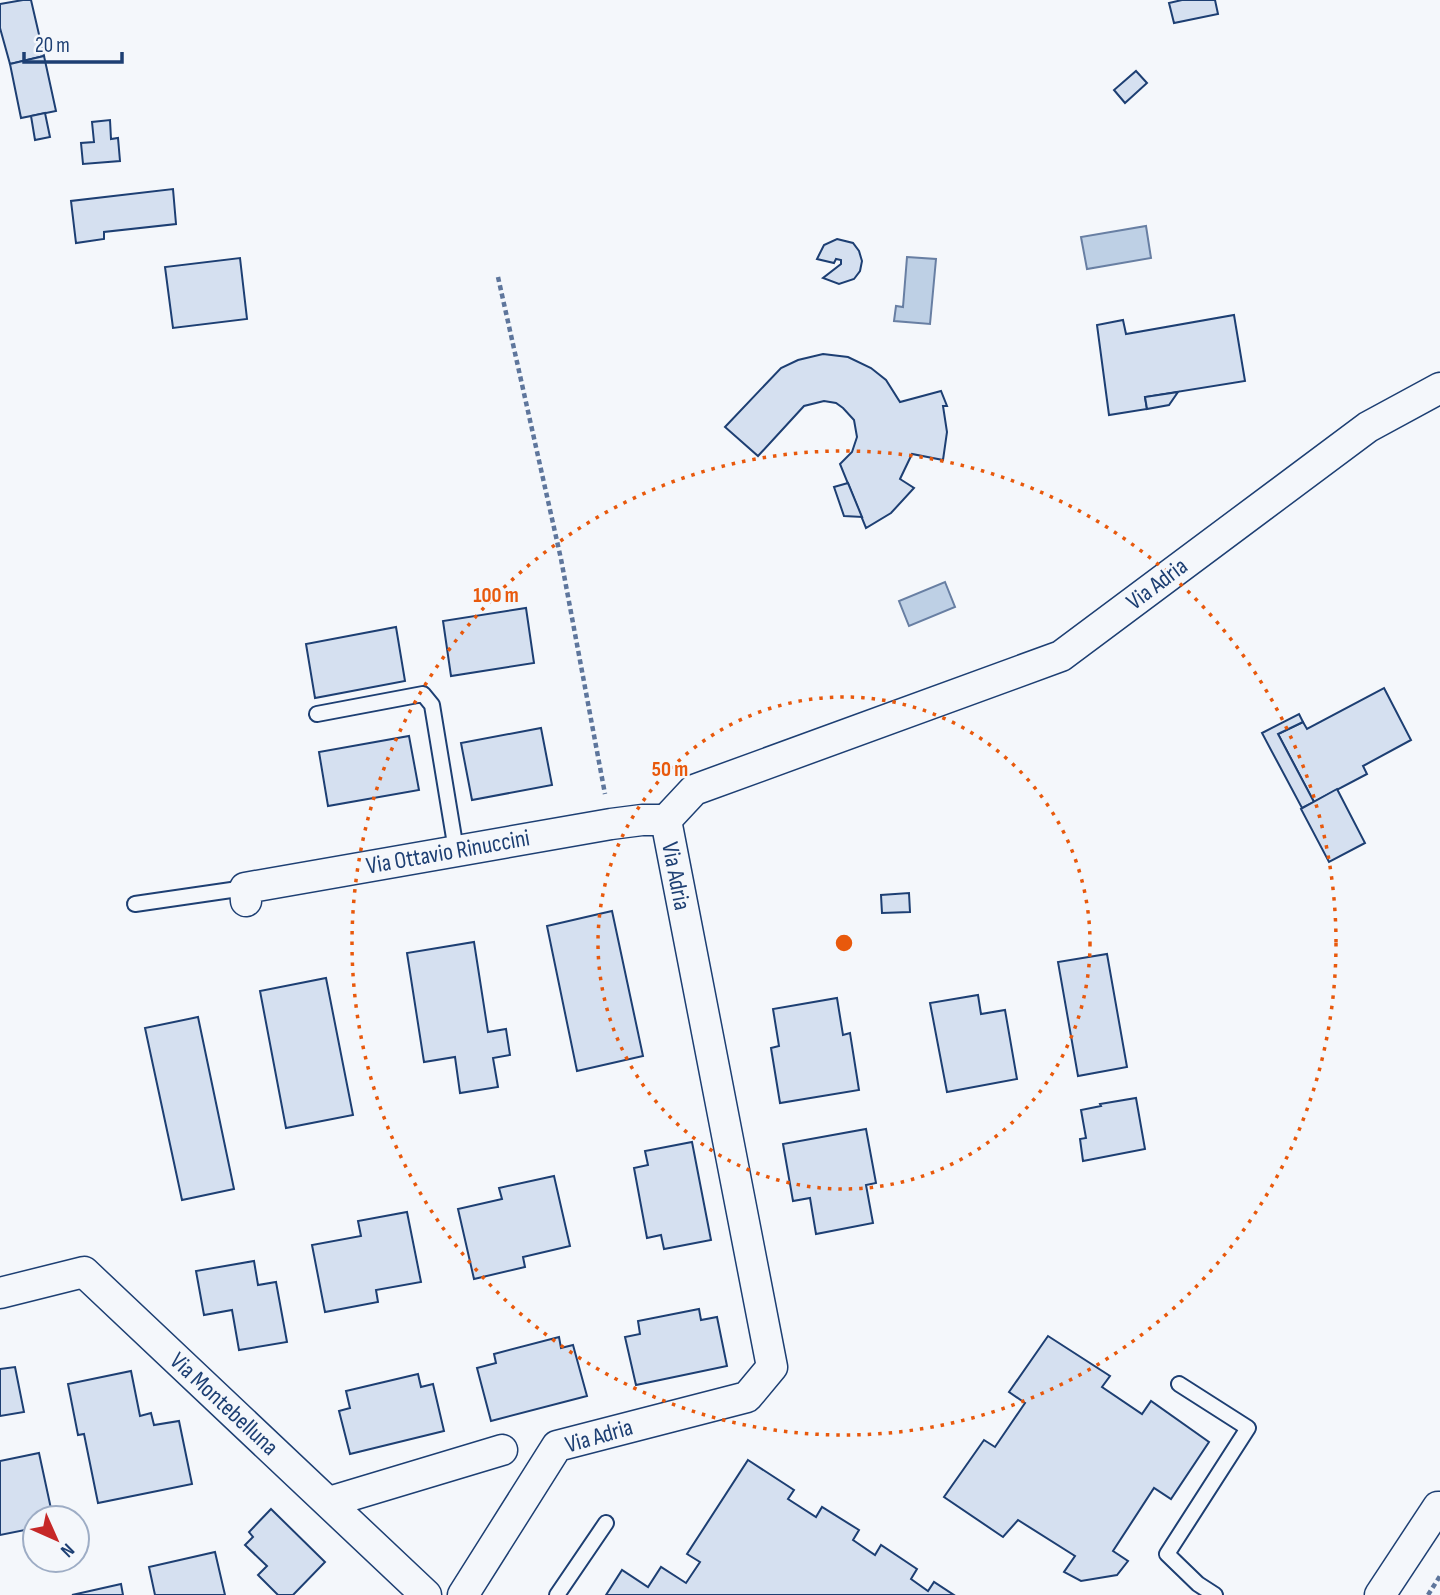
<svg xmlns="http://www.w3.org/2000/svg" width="1440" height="1595" font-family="'Sofia Sans Condensed',sans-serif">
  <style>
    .water { fill: #bed0e5; stroke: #687fa3; stroke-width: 2 }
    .building { fill: #d5e0f0; stroke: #1d3f73; stroke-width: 2 }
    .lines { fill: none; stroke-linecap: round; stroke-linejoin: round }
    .lane-casing { stroke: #1d3f73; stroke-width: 18 }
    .street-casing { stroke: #1d3f73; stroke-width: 33 }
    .path { stroke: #5e769c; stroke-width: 4.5; stroke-dasharray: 5 3.5; stroke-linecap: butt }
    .lane { stroke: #f4f7fb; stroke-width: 14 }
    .street { stroke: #f4f7fb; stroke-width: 30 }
    .ring { fill: none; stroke: #e8590c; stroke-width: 3.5; stroke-dasharray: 3.5 7 }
    .labels { text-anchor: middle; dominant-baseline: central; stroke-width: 5; stroke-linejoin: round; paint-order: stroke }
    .street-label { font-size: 24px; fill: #1d3f73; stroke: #f4f7fb }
    .centre { fill: #e8590c; stroke: #f4f7fb; stroke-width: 3.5 }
    .ring-label { font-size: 21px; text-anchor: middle; font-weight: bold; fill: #e8590c; stroke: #f4f7fb; stroke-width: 5; stroke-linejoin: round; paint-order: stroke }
  </style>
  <rect width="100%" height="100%" fill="#f4f7fb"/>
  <g class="water">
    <path d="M 1146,226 L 1151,258 L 1087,269 L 1081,237 Z"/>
    <path d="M 907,257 L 936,259 L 930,324 L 894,321 L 896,306 L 903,307 Z"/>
    <path d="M 945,582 L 955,607 L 909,626 L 899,601 Z"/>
  </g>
  <g class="building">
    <path d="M 23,0 L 31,0 L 44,56 L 10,64 L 0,28 L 0,4 Z"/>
    <path d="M 1182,0 L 1215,0 L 1218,14 L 1174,23 L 1169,3 Z"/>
    <path d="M 44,56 L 56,111 L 21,118 L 10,64 Z"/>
    <path d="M 1136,71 L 1147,83 L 1125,103 L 1114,90 Z"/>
    <path d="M 45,113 L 50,137 L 35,140 L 31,116 Z"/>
    <path d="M 110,120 L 111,139 L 118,138 L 120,161 L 83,164 L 81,143 L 94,142 L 92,122 Z"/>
    <path d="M 173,189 L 176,224 L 104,232 L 104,239 L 76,243 L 71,201 Z"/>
    <path d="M 837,239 L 853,243 L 859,251 L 862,261 L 860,271 L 854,279 L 839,284 L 823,278 L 841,264 L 841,260 L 836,259 L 834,263 L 817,259 L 824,245 Z"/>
    <path d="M 240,258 L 247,319 L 173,328 L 165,267 Z"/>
    <path d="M 1234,315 L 1245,381 L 1145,397 L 1147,409 L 1109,415 L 1097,325 L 1123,320 L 1126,334 Z"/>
    <path d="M 823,354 L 848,357 L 871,368 L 886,380 L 900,402 L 941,391 L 947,406 L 943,406 L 947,432 L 943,460 L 912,454 L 900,479 L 914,488 L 891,513 L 866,528 L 840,464 L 852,452 L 857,437 L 854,420 L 843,408 L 836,403 L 824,401 L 804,406 L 758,456 L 725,427 L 781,368 L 798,360 Z"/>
    <path d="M 1178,392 L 1169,405 L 1147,409 L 1145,397 Z"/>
    <path d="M 848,483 L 862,517 L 844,516 L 834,487 Z"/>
    <path d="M 526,608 L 534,663 L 451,676 L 443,621 Z"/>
    <path d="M 396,627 L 405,681 L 315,698 L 306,644 Z"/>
    <path d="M 1384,688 L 1411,740 L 1363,766 L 1367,774 L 1314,802 L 1278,734 L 1303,722 L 1307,729 Z"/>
    <path d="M 1299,714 L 1303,722 L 1278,734 L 1314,802 L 1302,808 L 1262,733 Z"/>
    <path d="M 541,728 L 552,785 L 472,800 L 461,743 Z"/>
    <path d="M 409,736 L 419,790 L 328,806 L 319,752 Z"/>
    <path d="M 1337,789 L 1365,843 L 1329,862 L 1301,809 Z"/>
    <path d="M 909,893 L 910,912 L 882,913 L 881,895 Z"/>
    <path d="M 612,911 L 643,1056 L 577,1071 L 547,926 Z"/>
    <path d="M 474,942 L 488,1032 L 506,1029 L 510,1055 L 493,1058 L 498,1087 L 460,1093 L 455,1057 L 424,1062 L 407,953 Z"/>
    <path d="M 1107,954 L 1127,1067 L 1078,1076 L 1058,962 Z"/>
    <path d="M 326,978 L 353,1115 L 286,1128 L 260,991 Z"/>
    <path d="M 978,995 L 981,1014 L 1005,1010 L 1017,1079 L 947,1092 L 930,1003 Z"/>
    <path d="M 837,998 L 843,1035 L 850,1033 L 859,1090 L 780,1103 L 771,1048 L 779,1046 L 773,1009 Z"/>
    <path d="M 198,1017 L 234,1189 L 182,1200 L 145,1028 Z"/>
    <path d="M 1136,1098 L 1145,1149 L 1083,1161 L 1080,1139 L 1086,1138 L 1081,1110 L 1101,1106 L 1100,1104 Z"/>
    <path d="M 866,1129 L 876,1183 L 866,1185 L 873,1223 L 816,1234 L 810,1198 L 793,1201 L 783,1144 Z"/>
    <path d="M 692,1142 L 711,1240 L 664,1249 L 661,1235 L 647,1238 L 634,1168 L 648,1165 L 645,1151 Z"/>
    <path d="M 554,1176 L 570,1246 L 523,1257 L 525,1267 L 474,1279 L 458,1209 L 502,1199 L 499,1188 Z"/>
    <path d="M 407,1212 L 421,1282 L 376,1290 L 378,1302 L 325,1312 L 312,1245 L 361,1236 L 358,1221 Z"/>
    <path d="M 254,1261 L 258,1285 L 276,1282 L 287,1342 L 239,1350 L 232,1310 L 204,1315 L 196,1271 Z"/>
    <path d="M 699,1309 L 701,1320 L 717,1317 L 727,1366 L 636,1385 L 625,1337 L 640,1334 L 638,1321 Z"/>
    <path d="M 1048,1336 L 1110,1376 L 1102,1387 L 1142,1414 L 1151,1401 L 1209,1442 L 1171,1499 L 1154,1488 L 1113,1551 L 1128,1561 L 1117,1575 L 1081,1581 L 1064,1572 L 1075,1556 L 1018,1520 L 1003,1537 L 944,1497 L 984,1440 L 995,1447 L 1025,1403 L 1009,1392 Z"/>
    <path d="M 559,1337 L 561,1348 L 573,1345 L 587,1396 L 491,1421 L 477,1368 L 496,1363 L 494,1354 Z"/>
    <path d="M 15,1367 L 24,1412 L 0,1416 L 0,1369 Z"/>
    <path d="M 131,1371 L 140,1416 L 151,1413 L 154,1425 L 179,1421 L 192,1484 L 98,1503 L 84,1434 L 78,1435 L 68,1384 Z"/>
    <path d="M 418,1374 L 421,1387 L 433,1384 L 444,1431 L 350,1454 L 339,1411 L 350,1408 L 346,1391 Z"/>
    <path d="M 39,1453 L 53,1518 L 35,1518 L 35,1528 L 0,1535 L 0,1461 Z"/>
    <path d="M 748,1460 L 794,1490 L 788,1499 L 816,1517 L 822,1507 L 859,1530 L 853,1540 L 875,1555 L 881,1545 L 917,1569 L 911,1579 L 928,1591 L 934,1582 L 954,1595 L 606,1595 L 622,1570 L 648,1587 L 661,1567 L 686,1583 L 700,1562 L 687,1554 Z"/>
    <path d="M 271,1509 L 325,1562 L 293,1595 L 278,1595 L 258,1575 L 267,1566 L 245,1545 L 253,1537 L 249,1532 Z"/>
    <path d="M 215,1552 L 225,1595 L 155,1595 L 149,1567 Z"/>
    <path d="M 121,1584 L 123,1595 L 72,1595 Z"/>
  </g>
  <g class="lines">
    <defs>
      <g id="lane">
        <path d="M 317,714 L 423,694 L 432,705 L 456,850"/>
        <path d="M 135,904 L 245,888"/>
        <path d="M 1179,1384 L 1248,1428 L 1167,1554 L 1198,1584 L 1215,1595"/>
        <path d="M 557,1595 L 606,1523"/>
      </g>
      <g id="street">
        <path d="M 666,820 L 694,790 L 1061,656 L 1368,427 L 1440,388"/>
        <path d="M 246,901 L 245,888 L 611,824 L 642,820 L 666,820"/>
        <path d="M 0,1293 L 84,1272 L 426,1595"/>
        <path d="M 329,1502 L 502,1450"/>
        <path d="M 463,1595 L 557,1446 L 747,1397 L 772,1367 L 666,820"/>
        <path d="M 1380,1595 L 1438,1507"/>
      </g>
    </defs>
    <use href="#lane" class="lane-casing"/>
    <use href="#street" class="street-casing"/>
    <g class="path">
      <path d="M 498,277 L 561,559 L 605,794"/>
      <path d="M 1428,1595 L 1440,1576"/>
    </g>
    <use href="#lane" class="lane"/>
    <use href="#street" class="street"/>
  </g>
  <g class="ring">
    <circle cx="844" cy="943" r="246"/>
    <circle cx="844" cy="943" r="492"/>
  </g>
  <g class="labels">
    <g class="street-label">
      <text transform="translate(1157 584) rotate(-37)">Via Adria</text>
      <text transform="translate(448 852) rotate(-10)">Via Ottavio Rinuccini</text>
      <text transform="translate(676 876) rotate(79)">Via Adria</text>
      <text transform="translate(224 1404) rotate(43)">Via Montebelluna</text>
      <text transform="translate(599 1436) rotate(-16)">Via Adria</text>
    </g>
  </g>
  <circle cx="844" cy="943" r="10" class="centre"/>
  <g class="ring-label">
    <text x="496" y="602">100 m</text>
    <text x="670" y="776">50 m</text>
  </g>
  <g transform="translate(56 1539) rotate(135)"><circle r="33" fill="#f4f7fb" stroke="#9eadc5" stroke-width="2"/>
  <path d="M0-5L12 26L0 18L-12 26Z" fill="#c62828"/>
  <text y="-10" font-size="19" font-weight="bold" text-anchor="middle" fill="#1d3f73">N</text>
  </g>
  <path d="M24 52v10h98v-10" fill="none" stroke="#1d3f73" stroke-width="3.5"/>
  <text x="35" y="52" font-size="21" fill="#1d3f73" stroke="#f4f7fb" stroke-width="5" paint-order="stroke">20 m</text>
</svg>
